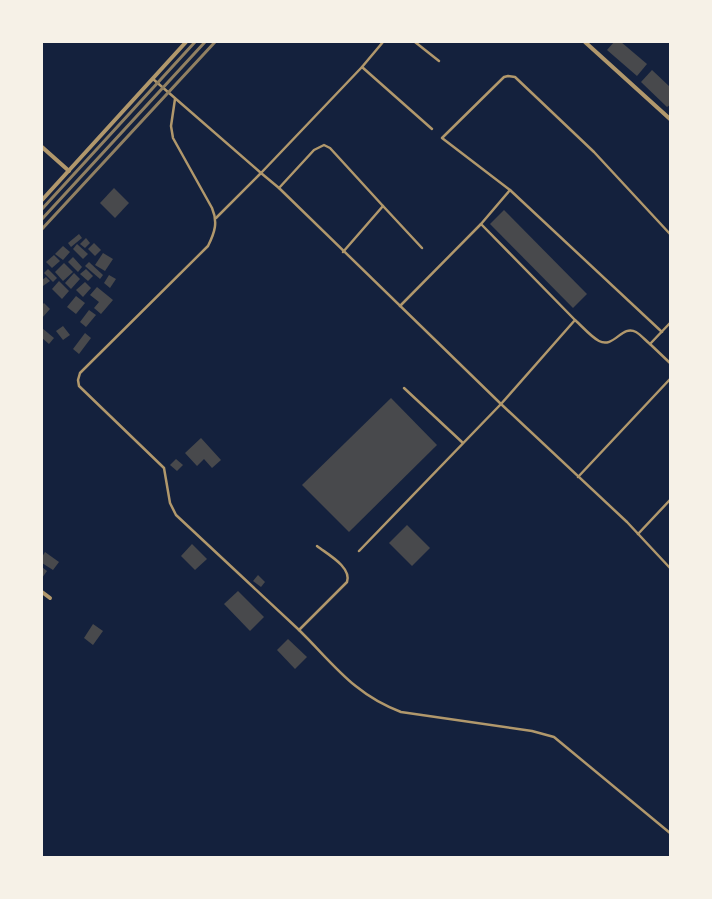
<svg xmlns="http://www.w3.org/2000/svg" width="712" height="899" font-family="'Open Sans',sans-serif">
  <style>
    .building { fill: #48494c }
    .lines { fill: none; stroke-linecap: round; stroke-linejoin: round }
    .service { stroke: #b1986c; stroke-width: 2.5 }
    .minor { stroke: #b1986c; stroke-width: 4 }
    .rail { stroke: #918062; stroke-width: 3 }
  </style>
  <rect width="100%" height="100%" fill="#14213d"/>
  <g class="building">
    <path d="M 614,42 L 621,42 L 647,64 L 637,76 L 607,50 Z"/>
    <path d="M 652,70 L 670,87 L 670,105 L 667,107 L 641,82 Z"/>
    <path d="M 114,188 L 129,203 L 115,218 L 100,203 Z"/>
    <path d="M 504,210 L 587,294 L 573,308 L 490,224 Z"/>
    <path d="M 79,234 L 82,238 L 71,247 L 68,243 Z"/>
    <path d="M 86,238 L 90,243 L 85,248 L 80,244 Z"/>
    <path d="M 94,243 L 101,250 L 95,256 L 88,249 Z"/>
    <path d="M 77,244 L 88,254 L 83,259 L 73,249 Z"/>
    <path d="M 63,246 L 70,252 L 63,260 L 55,254 Z"/>
    <path d="M 103,253 L 113,259 L 105,271 L 95,265 Z"/>
    <path d="M 54,255 L 60,261 L 52,268 L 46,262 Z"/>
    <path d="M 73,257 L 82,267 L 78,272 L 68,262 Z"/>
    <path d="M 89,262 L 103,275 L 100,279 L 85,266 Z"/>
    <path d="M 64,263 L 73,272 L 63,281 L 55,272 Z"/>
    <path d="M 48,269 L 57,278 L 53,282 L 44,273 Z"/>
    <path d="M 86,269 L 93,276 L 88,281 L 80,274 Z"/>
    <path d="M 74,273 L 80,279 L 71,289 L 65,283 Z"/>
    <path d="M 109,275 L 116,279 L 110,288 L 104,283 Z"/>
    <path d="M 46,277 L 50,281 L 43,286 L 42,280 Z"/>
    <path d="M 59,281 L 69,291 L 62,299 L 52,289 Z"/>
    <path d="M 85,282 L 91,288 L 83,297 L 76,290 Z"/>
    <path d="M 97,287 L 113,300 L 101,314 L 94,308 L 99,302 L 90,295 Z"/>
    <path d="M 76,296 L 85,303 L 76,314 L 67,307 Z"/>
    <path d="M 44,303 L 50,309 L 42,318 L 42,305 Z"/>
    <path d="M 89,310 L 96,315 L 86,327 L 80,322 Z"/>
    <path d="M 63,326 L 70,335 L 63,340 L 56,331 Z"/>
    <path d="M 42,328 L 54,338 L 49,344 L 42,338 Z"/>
    <path d="M 85,333 L 91,338 L 79,354 L 73,349 Z"/>
    <path d="M 391,398 L 437,445 L 349,532 L 302,485 Z"/>
    <path d="M 201,438 L 221,460 L 212,468 L 204,459 L 197,466 L 185,453 Z"/>
    <path d="M 176,459 L 183,465 L 177,471 L 170,465 Z"/>
    <path d="M 407,525 L 430,548 L 412,566 L 389,543 Z"/>
    <path d="M 192,544 L 207,559 L 195,570 L 181,556 Z"/>
    <path d="M 45,552 L 59,562 L 53,570 L 42,563 L 42,557 Z"/>
    <path d="M 42,567 L 47,571 L 42,578 Z"/>
    <path d="M 258,575 L 265,582 L 261,587 L 253,581 Z"/>
    <path d="M 238,591 L 264,617 L 250,631 L 224,604 Z"/>
    <path d="M 93,624 L 103,631 L 93,645 L 84,638 Z"/>
    <path d="M 288,639 L 307,657 L 295,669 L 277,650 Z"/>
  </g>
  <g class="lines">
    <g class="service">
      <path d="M 415,42 L 439,61"/>
      <path d="M 362,67 L 432,129"/>
      <path d="M 153,79 L 261,173 L 362,67 L 383,42"/>
      <path d="M 175,99 L 171,126 L 173,138 L 212,208 C 218,222 215,232 208,246 L 80,373 L 78,380 L 79,386 L 164,468 L 170,503 L 176,515 C 217,553 257,591 298,629 C 333,663 353,694 401,712 L 532,731 L 554,737 L 670,833"/>
      <path d="M 279,188 L 314,150 L 324,145 L 330,148 L 383,206"/>
      <path d="M 216,218 L 261,173 L 279,188 L 501,404 L 627,522 L 670,568"/>
      <path d="M 481,224 L 510,190"/>
      <path d="M 343,252 L 383,206 L 422,248"/>
      <path d="M 575,320 C 582,326 590,336 599,341 C 614,349 622,324 636,332 C 641,335 646,341 650,344"/>
      <path d="M 670,323 L 650,344 L 670,363"/>
      <path d="M 662,332 L 510,190 L 442,138 L 504,77 L 508,76 L 515,77 L 594,152 L 670,234"/>
      <path d="M 404,388 L 463,443"/>
      <path d="M 578,477 L 670,379"/>
      <path d="M 638,534 L 670,500"/>
      <path d="M 359,551 L 501,404 L 575,320 L 481,224 L 400,306"/>
      <path d="M 299,630 L 347,582 C 352,567 327,554 317,546"/>
    </g>
    <g class="minor">
      <path d="M 585,42 L 670,119"/>
      <path d="M 42,147 L 69,171"/>
      <path d="M 42,200 L 186,42"/>
      <path d="M 42,592 L 50,598"/>
    </g>
    <g class="rail">
      <path d="M 42,209 L 195,42"/>
      <path d="M 42,219 L 205,42"/>
      <path d="M 42,229 L 215,42"/>
    </g>
  </g>
  <rect width="712" height="899" fill="none" stroke="#f6f1e7" stroke-width="86"/>
</svg>
